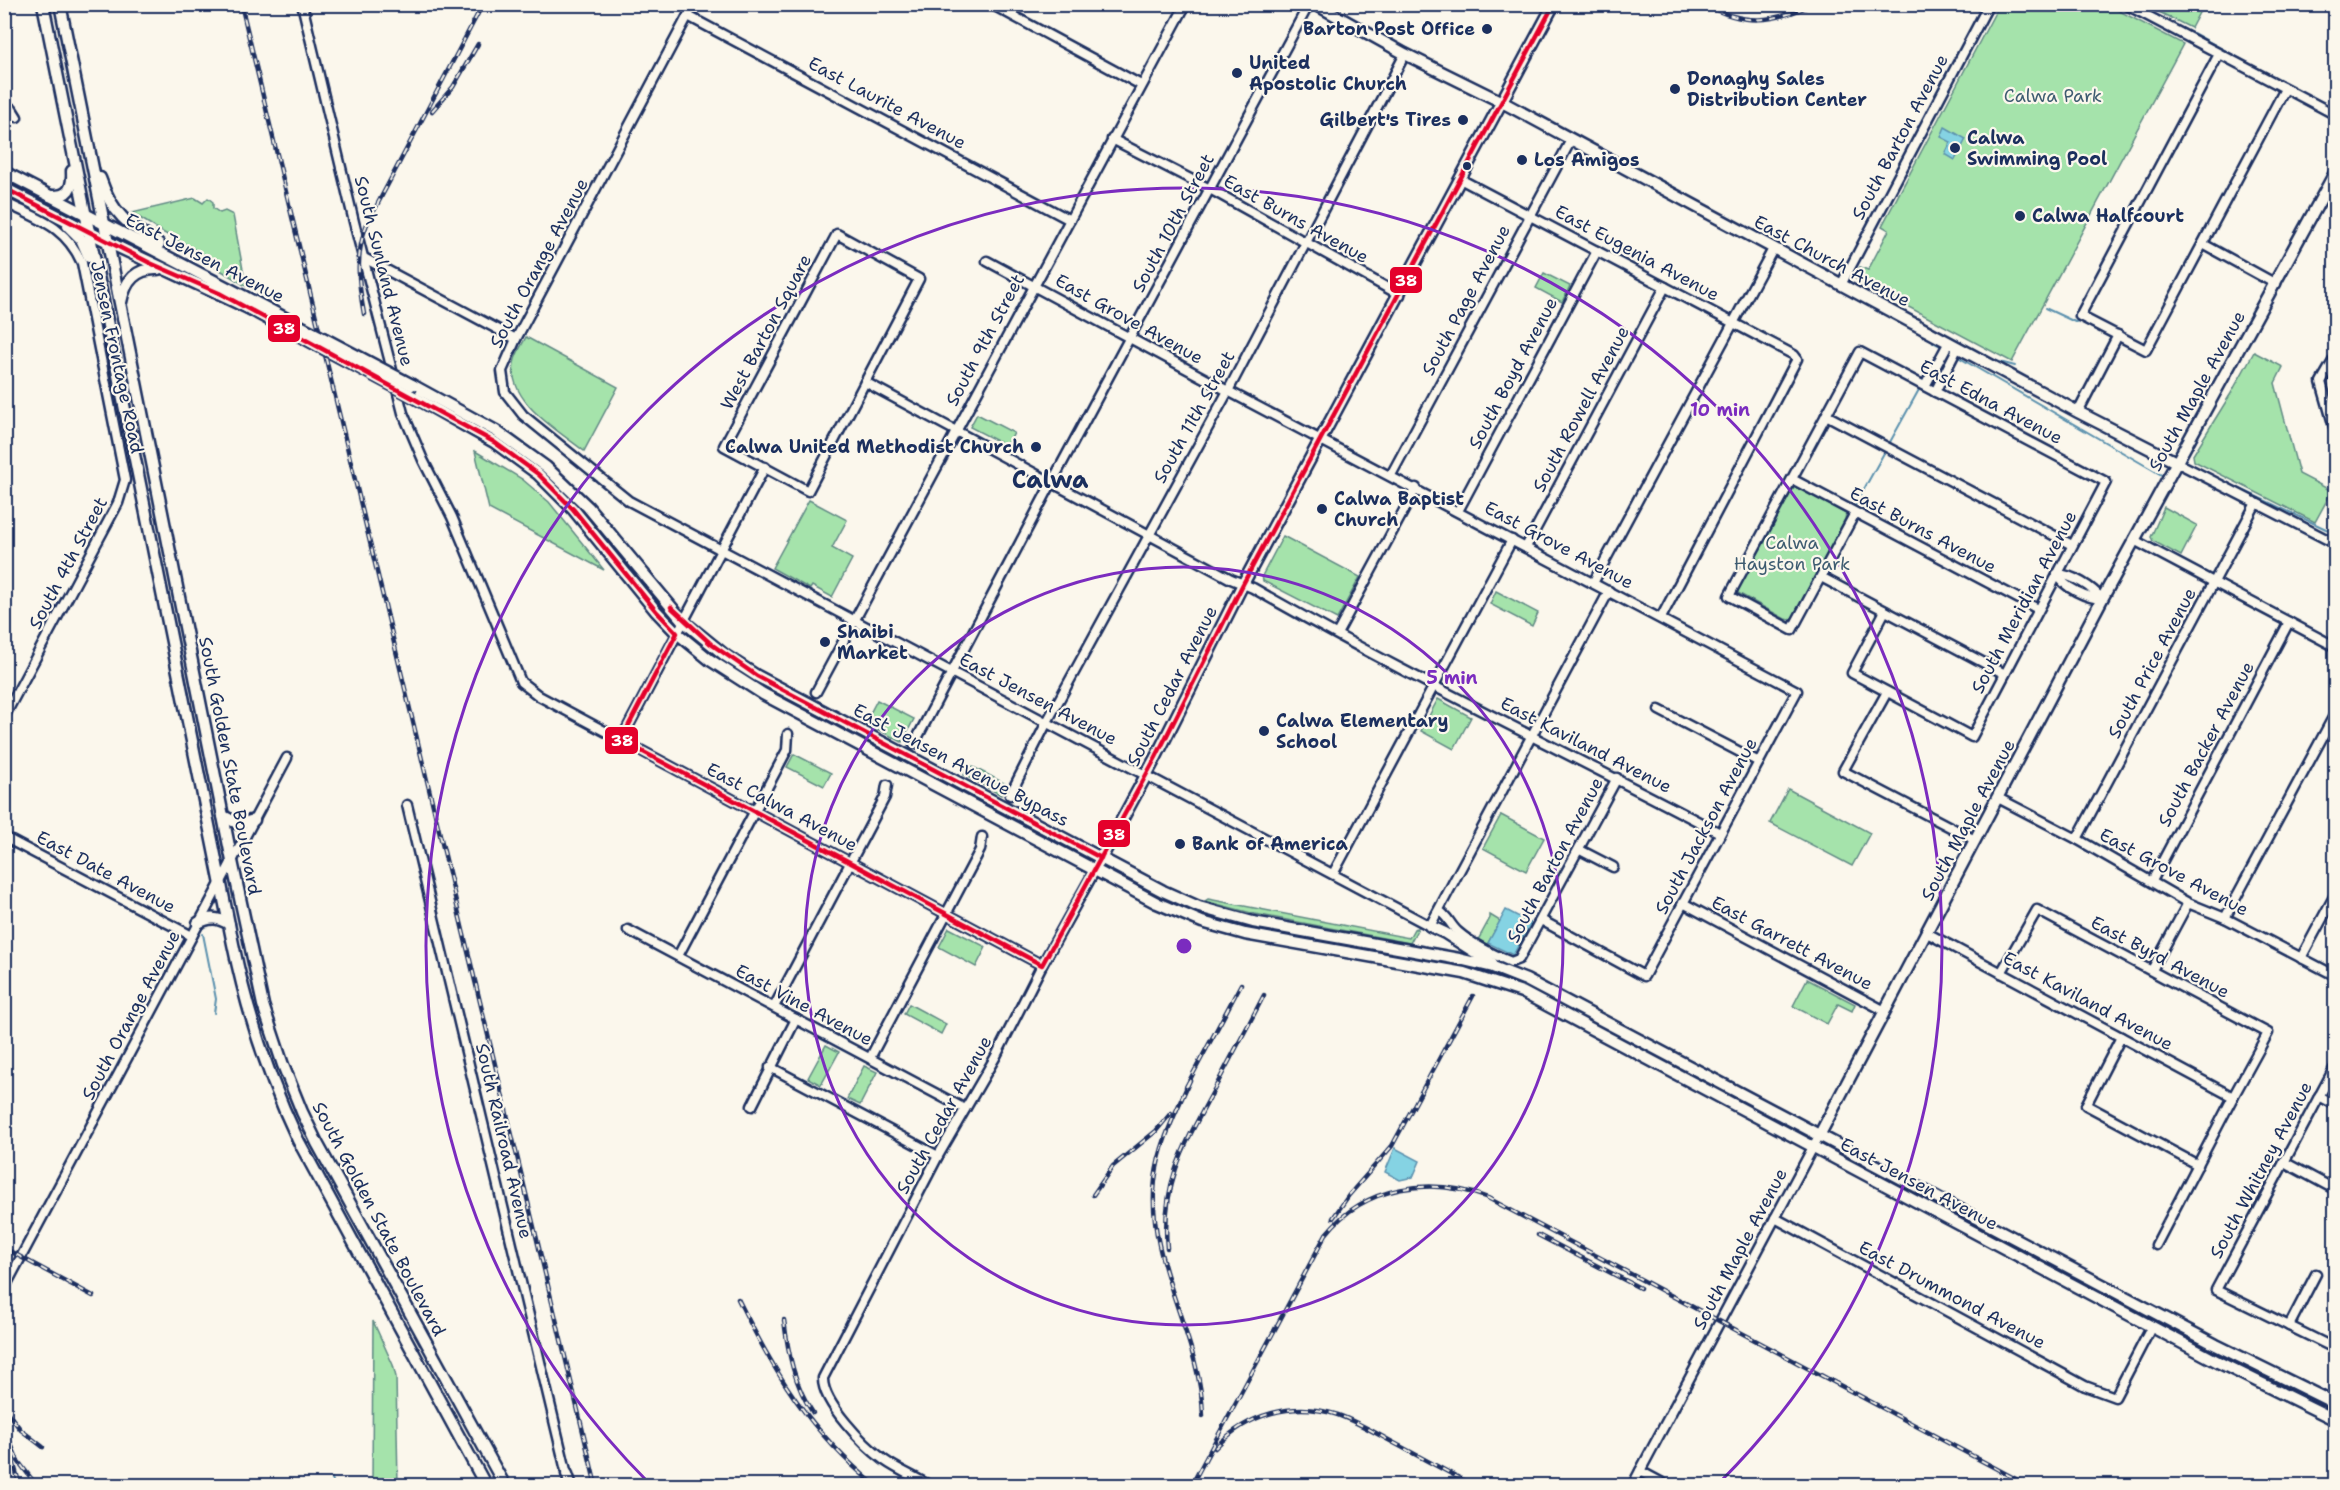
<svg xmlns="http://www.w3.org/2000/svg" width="2340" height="1490" font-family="'Shantell Sans',sans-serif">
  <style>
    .green { fill: #a5e3ab; stroke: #608984; stroke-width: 1.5 }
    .water { fill: #85d3e3; stroke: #5b91ae; stroke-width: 1.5 }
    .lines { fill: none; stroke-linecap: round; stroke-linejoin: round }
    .stream { stroke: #5b91ae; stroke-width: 2 }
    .minor-casing { stroke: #1b2f5e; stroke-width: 13 }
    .major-casing { stroke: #1b2f5e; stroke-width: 15 }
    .minor { stroke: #fbf7ec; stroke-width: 8 }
    .major { stroke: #fbf7ec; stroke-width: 10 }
    .rail-casing { stroke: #1b2f5e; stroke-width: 4.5 }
    .rail { stroke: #fbf7ec; stroke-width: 2; stroke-dasharray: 7; stroke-linecap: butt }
    .major-bridge-casing { stroke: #1b2f5e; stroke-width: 15; stroke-linecap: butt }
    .major-bridge { stroke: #fbf7ec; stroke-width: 10 }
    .bus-1-casing { stroke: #fbf7ec; stroke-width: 9 }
    .bus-1 { stroke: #e4002b; stroke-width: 4.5 }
    .ring { fill: none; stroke: #7b2cbf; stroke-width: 3 }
    .poi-dot { fill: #1b2f5e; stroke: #fbf7ec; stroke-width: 2 }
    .labels { text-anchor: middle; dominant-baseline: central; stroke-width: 4.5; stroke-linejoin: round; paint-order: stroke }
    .poi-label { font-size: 18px; font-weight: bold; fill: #1b2f5e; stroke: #fbf7ec; text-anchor: start }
    .park-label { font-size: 18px; fill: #3e5c71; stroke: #fbf7ec }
    .street-label { font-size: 18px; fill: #1b2f5e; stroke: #fbf7ec }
    .district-label { font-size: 24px; font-weight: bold; fill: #1b2f5e; stroke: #fbf7ec }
    .centre { fill: #7b2cbf; stroke: #fbf7ec; stroke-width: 3 }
    .ring-label { font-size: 18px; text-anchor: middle; font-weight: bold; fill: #7b2cbf; stroke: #fbf7ec; stroke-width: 4.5; stroke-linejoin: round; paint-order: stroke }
    .line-badge { stroke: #fbf7ec; stroke-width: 2 }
    .badge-label { font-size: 16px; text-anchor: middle; font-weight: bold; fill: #fff }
  </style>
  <rect width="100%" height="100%" fill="#fbf7ec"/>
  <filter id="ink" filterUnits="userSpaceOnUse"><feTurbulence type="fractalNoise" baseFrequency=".0167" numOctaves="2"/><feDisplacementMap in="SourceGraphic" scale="12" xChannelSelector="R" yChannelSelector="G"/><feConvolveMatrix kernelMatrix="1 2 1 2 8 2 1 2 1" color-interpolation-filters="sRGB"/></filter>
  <g filter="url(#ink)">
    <g class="green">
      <path d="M 1999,5 L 2108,5 L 2183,44 L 2012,362 L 1854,278 L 1860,267 L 1868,270 L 1889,230 L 1882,226 Z"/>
      <path d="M 2145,5 L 2203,4 L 2203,5 L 2191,28 Z"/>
      <path d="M 195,198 L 203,203 L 208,198 L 213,202 L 213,208 L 220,213 L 225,211 L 233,215 L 246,286 L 212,265 L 210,258 L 164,233 L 132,213 Z"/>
      <path d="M 1544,273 L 1570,286 L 1562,302 L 1536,288 Z"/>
      <path d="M 526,337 L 618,387 L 584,451 C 558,430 507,402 514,363 C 516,353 522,345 526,337 Z"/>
      <path d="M 2254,352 L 2283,367 L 2275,383 L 2299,474 L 2332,491 L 2315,522 L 2194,461 L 2193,455 L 2230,395 Z"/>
      <path d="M 977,414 L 1014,433 L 1007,446 L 970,427 Z"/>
      <path d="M 475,451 L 522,479 L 549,502 L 604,570 L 489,509 Z"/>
      <path d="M 1797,487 L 1846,514 L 1845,519 L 1793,617 L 1789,620 L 1785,619 L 1738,593 L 1738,587 L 1790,490 Z"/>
      <path d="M 809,500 L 847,520 L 832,548 L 852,559 L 832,597 L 812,586 L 810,589 L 772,568 Z"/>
      <path d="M 2164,507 L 2197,525 L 2181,556 L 2153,541 L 2151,537 Z"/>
      <path d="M 1283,536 L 1360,577 L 1337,619 L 1263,581 L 1262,576 Z"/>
      <path d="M 1496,591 L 1538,613 L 1532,626 L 1490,604 Z"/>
      <path d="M 1438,699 L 1471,717 L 1454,749 L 1421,731 Z"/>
      <path d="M 877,700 L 914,719 L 902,742 L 865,723 Z"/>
      <path d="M 794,754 L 831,773 L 824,786 L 787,767 Z"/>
      <path d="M 969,765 L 1006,784 L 1001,795 L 964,775 Z"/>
      <path d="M 1788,789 L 1870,833 L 1852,866 L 1770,823 Z"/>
      <path d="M 1501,815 L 1544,838 L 1526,871 L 1483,848 Z"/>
      <path d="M 1208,899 L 1409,938 L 1414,929 L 1418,928 L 1410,943 L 1255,914 L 1205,901 Z"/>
      <path d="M 1490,915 L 1500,921 L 1487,945 L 1478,940 L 1490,918 Z"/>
      <path d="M 949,928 L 986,947 L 976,967 L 939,947 Z"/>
      <path d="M 1807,979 L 1855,1004 L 1852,1011 L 1838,1004 L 1827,1024 L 1793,1006 Z"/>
      <path d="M 909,1004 L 946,1024 L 941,1034 L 904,1014 Z"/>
      <path d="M 826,1045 L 839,1052 L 821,1085 L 808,1078 Z"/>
      <path d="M 864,1066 L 877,1072 L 860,1105 L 847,1099 Z"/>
      <path d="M 373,1321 L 393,1365 L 396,1377 L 398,1485 L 372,1485 Z"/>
    </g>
    <g class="water">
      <path d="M 1945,127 L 1966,139 L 1955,160 L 1945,154 L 1951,142 L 1941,137 Z"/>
      <path d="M 1506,910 L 1531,923 L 1513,955 L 1488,943 Z"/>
      <path d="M 1395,1148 L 1420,1161 L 1413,1177 L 1400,1180 L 1385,1172 Z"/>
    </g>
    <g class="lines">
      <g class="stream">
        <path d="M 2193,33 L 2277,79"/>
        <path d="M 2045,308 L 2075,322 L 2080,321"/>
        <path d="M 1933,342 L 1952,352"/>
        <path d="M 1958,355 L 1986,368"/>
        <path d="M 1958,357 L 2165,477"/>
        <path d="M 1992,360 L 2015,366"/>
        <path d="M 2202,471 L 2326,529 L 2336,531"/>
        <path d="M 1853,509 L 1921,386"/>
        <path d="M 203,934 L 216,999 L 214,1013"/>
        <path d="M 332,1478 L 334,1486"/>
      </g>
      <defs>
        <g id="minor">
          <path d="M 302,4 L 354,222 L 403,413 L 423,460 L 452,517 L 521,682 L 539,696 L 1042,965"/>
          <path d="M 694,4 L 516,339 L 502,371 L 505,392 L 523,415 L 629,501 L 1430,926 L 1609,591"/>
          <path d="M 991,4 L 1141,85"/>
          <path d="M 2125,4 L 2336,115"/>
          <path d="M 688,16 L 1070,220"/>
          <path d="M 2219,54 L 2080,316 L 2146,350 L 2285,89"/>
          <path d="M 4,104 L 12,109 L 17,117"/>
          <path d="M 1112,139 L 1210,189 L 1400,295"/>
          <path d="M 1460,179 L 1794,355 L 1797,359 L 1661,618"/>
          <path d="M 4,202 C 39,220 65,225 82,263 L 125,480 L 118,503 L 4,717"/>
          <path d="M 837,234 L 919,279 L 808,491 L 724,446 Z"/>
          <path d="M 2203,244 L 2276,284"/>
          <path d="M 364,258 L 516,339"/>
          <path d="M 987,261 L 1228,391 L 1797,691 L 1644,976 L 1541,920"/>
          <path d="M 1841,285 L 1989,4"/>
          <path d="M 2336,356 L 2321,382 L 2336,434"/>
          <path d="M 865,382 L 1231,579 L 1253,588 C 1406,676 1565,751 1720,833"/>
          <path d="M 1925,386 L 1949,342"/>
          <path d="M 1935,392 L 1958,347"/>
          <path d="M 2078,412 L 2118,335"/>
          <path d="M 1826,415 L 2072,545"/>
          <path d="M 2176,462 L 2336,544"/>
          <path d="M 1391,475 L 1571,140"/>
          <path d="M 1792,479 L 2038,609"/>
          <path d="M 1458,511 L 1597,251"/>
          <path d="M 1855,513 L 1792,630 L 1729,596 L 1860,352 L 2106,482 L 1972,737 L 1852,673 L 1885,611"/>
          <path d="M 2134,540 L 2336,647"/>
          <path d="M 1526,547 L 1665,287"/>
          <path d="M 2057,574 C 2064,588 2087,598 2102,599"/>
          <path d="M 2057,574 C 2073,575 2092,587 2102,599"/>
          <path d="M 1821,577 L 2005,674"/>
          <path d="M 1593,583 L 1773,249"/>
          <path d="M 1337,634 L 1416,488"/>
          <path d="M 816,692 L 1186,4"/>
          <path d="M 1887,692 L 1843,771 L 1975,840"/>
          <path d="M 1659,710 L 1759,762"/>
          <path d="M 621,740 L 765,467"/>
          <path d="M 914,744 L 1052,482 L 1309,4"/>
          <path d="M 1010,795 L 1047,722 L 1228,391 L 1405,54"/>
          <path d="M 1998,798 L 2077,839 L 2188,903 L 2225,918 L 2336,976"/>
          <path d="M 407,805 L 568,1479"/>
          <path d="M 4,837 L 192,936"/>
          <path d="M 2077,839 L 2256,503"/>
          <path d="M 1580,850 L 1613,867"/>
          <path d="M 1333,874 L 1512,540"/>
          <path d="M 2152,881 L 2289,622"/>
          <path d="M 1683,903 L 1885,1011"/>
          <path d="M 1439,911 C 1448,916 1450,925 1458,932 C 1473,945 1492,954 1511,962 L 1519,959 L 1617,778"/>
          <path d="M 2225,918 L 2336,712"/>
          <path d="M 628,930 L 965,1109"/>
          <path d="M 1927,933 L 2233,1097"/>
          <path d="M 678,956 L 787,750 L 788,734"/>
          <path d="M 2301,958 L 2336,893"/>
          <path d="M 2152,970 L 2188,903"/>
          <path d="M 2001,973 L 2037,910 L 2268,1033 L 2233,1097 L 2156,1245"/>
          <path d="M 774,1007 L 885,797 L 887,785"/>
          <path d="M 2121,1037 L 2086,1105 L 2198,1165"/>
          <path d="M 870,1058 L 980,850 L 982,837"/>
          <path d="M 2336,1065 L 2216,1290 L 2336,1349"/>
          <path d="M 770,1067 L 938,1156"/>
          <path d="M 2319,1096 L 2336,1105"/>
          <path d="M 752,1106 L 796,1019"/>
          <path d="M 2284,1162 L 2336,1190"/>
          <path d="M 1775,1218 L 2085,1386 L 2115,1397 L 2152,1326"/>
          <path d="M 4,1289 L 287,758"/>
          <path d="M 2289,1326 L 2316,1274"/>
          <path d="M 1640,1471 L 1668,1486"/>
          <path d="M 930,1486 C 915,1477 898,1470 884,1460 C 865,1446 822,1403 823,1378 L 938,1156 L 996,1056 L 1042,965 L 1095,870"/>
          <path d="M 1632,1486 L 1820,1134"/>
        </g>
        <g id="major">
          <path d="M 43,4 L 233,944 C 247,1012 268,1077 298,1140 L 486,1486"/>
          <path d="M 60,4 L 232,861 L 263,1005 L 283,1065 L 302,1112 L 317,1143 L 505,1486"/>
          <path d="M 1315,4 L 1405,54 L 1502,102 L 2078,412 L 2176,462"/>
          <path d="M 4,172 L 245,297"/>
          <path d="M 100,178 C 112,214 128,225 159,244"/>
          <path d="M 4,188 L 118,247 L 248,308"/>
          <path d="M 50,196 C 69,197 73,188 72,171"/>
          <path d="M 68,226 L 81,239 L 89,257"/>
          <path d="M 121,302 C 125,281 136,268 158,269"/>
          <path d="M 412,385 L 496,431 L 546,467 L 588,507 L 683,621 L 726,656 L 757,676 L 1163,891 L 1199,907 L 1253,922 L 1459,959 L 1493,967 L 1526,980 L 2216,1345 L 2336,1404"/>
          <path d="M 414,397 L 494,442 L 538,474 L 573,509 L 656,611 L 677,633 L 710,660 L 763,694 L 1157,903 L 1202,922 L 1245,934 L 1464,973 L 1522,992 L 2220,1363 L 2336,1420"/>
          <path d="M 223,816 L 239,824 L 254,820"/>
          <path d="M 1098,864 L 1156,757 L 1243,584 L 1554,4"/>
          <path d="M 198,923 C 210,917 217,917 229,924"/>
          <path d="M 1430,926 L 1445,933 L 1492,963"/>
          <path d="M 1820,1134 L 2102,599 L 2336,171"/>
          <path d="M 567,1474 L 571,1486"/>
        </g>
      </defs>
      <use href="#minor" class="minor-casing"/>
      <use href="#major" class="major-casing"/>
      <use href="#minor" class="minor"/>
      <use href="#major" class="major"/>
      <defs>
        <g id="rail">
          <path d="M 241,4 L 596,1486"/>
          <path d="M 1704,4 C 1744,26 1773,23 1813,4"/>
          <path d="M 1845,7 L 1846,4"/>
          <path d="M 432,111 L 453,87 L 478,44"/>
          <path d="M 364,314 C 358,282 355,254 367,224 L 483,4"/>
          <path d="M 1190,1080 C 1176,1112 1159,1145 1155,1180 C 1145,1262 1201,1335 1203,1416"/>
          <path d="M 1186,1087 L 1241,984"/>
          <path d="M 1093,1195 L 1113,1166 L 1156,1131 L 1171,1113"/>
          <path d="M 1333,1218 L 1349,1195 L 1392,1146 L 1473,996"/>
          <path d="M 1538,1235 L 1640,1288"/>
          <path d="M 4,1248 L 93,1296"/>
          <path d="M 1167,1248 C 1161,1182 1185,1144 1215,1088 C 1231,1057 1248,1026 1264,995"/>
          <path d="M 738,1299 C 775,1374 810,1432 876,1486"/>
          <path d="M 784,1320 C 788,1352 794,1385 813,1413"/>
          <path d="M 4,1408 L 21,1430 L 43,1447"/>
          <path d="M 4,1427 L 18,1461 L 37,1486"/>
          <path d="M 1215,1448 C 1247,1414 1293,1400 1338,1415 C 1358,1422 1377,1434 1396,1444 C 1422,1458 1448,1472 1474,1486"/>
          <path d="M 13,1461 L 20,1486"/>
          <path d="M 1191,1486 L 1326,1234 C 1365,1185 1432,1176 1488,1198 L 2029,1486"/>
        </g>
      </defs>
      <use href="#rail" class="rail-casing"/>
      <use href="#rail" class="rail"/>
      <defs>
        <g id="major-bridge">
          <path d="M 245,297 L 412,385"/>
          <path d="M 248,308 L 414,397"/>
        </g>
      </defs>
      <use href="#major-bridge" class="major-bridge-casing"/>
      <use href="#major-bridge" class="major-bridge"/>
      <defs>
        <g id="bus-1">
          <path d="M 4,188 L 150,263 L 219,293 L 494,442 L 538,474 L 573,509 L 656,611 L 677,633 L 621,740 L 1042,965 L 1156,757 L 1243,584 L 1554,4"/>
          <path d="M 671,607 L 711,644 L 757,676 L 1101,858"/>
        </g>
      </defs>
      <use href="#bus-1" class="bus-1-casing"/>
      <use href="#bus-1" class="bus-1"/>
    </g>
  </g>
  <g class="ring">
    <circle cx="1184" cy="946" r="379"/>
    <path d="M648 1482A758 758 0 1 1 1720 1482"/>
  </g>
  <g class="poi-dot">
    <circle cx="1487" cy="29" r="6"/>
    <circle cx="1237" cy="73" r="6"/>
    <circle cx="1675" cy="89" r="6"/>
    <circle cx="1463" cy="120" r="6"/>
    <circle cx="1955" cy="148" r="6"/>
    <circle cx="1522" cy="160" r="6"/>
    <circle cx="1467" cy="166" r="5"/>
    <circle cx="2020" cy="216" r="6"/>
    <circle cx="1036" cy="447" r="6"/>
    <circle cx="1322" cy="509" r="6"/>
    <circle cx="825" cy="642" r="6"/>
    <circle cx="1264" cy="731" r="6"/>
    <circle cx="1180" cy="844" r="6"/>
  </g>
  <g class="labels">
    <g class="poi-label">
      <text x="1475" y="29" text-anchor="end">Barton Post Office</text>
      <text x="1249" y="63">United<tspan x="1249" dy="21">Apostolic Church</tspan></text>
      <text x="1687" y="79">Donaghy Sales<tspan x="1687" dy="21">Distribution Center</tspan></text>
      <text x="1451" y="120" text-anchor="end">Gilbert's Tires</text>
      <text x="1967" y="138">Calwa<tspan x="1967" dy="21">Swimming Pool</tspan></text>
      <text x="1534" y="160">Los Amigos</text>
      <text x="2032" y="216">Calwa Halfcourt</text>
      <text x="1024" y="447" text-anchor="end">Calwa United Methodist Church</text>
      <text x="1334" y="499">Calwa Baptist<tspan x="1334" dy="21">Church</tspan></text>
      <text x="837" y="632">Shaibi<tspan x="837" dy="21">Market</tspan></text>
      <text x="1276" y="721">Calwa Elementary<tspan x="1276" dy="21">School</tspan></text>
      <text x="1192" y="844">Bank of America</text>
    </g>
    <g class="park-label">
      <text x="2053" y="96">Calwa Park</text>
      <text x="1792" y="543">Calwa<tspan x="1792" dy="21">Hayston Park</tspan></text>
    </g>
    <g class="street-label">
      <text transform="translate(887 103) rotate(28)">East Laurite Avenue</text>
      <text transform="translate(1900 137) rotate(-62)">South Barton Avenue</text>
      <text transform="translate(1296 219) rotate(29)">East Burns Avenue</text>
      <text transform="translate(1173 223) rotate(-62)">South 10th Street</text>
      <text transform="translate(1637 253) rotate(28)">East Eugenia Avenue</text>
      <text transform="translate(205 258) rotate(27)">East Jensen Avenue</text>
      <text transform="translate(1832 261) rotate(28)">East Church Avenue</text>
      <text transform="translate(539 263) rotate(-62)">South Orange Avenue</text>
      <text transform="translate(384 271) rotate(76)">South Sunland Avenue</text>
      <text transform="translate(1466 300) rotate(-62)">South Page Avenue</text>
      <text transform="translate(1129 319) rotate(29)">East Grove Avenue</text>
      <text transform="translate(766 332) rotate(-62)">West Barton Square</text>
      <text transform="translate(985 340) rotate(-62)">South 9th Street</text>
      <text transform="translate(117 357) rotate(78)">Jensen Frontage Road</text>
      <text transform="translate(1513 373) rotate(-62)">South Boyd Avenue</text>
      <text transform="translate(2197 391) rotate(-61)">South Maple Avenue</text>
      <text transform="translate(1991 402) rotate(28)">East Edna Avenue</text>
      <text transform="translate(1581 409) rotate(-62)">South Rowell Avenue</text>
      <text transform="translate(1194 417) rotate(-61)">South 11th Street</text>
      <text transform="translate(1923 530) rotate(28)">East Burns Avenue</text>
      <text transform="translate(1559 545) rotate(28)">East Grove Avenue</text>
      <text transform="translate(68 563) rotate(-62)">South 4th Street</text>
      <text transform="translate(2024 602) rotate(-62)">South Meridian Avenue</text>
      <text transform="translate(2152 663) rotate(-62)">South Price Avenue</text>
      <text transform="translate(1172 686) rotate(-63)">South Cedar Avenue</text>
      <text transform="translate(1038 699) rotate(28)">East Jensen Avenue</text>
      <text transform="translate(2206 744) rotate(-62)">South Backer Avenue</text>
      <text transform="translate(1586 745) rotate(27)">East Kaviland Avenue</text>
      <text transform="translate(961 765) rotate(28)">East Jensen Avenue Bypass</text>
      <text transform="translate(230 766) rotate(79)">South Golden State Boulevard</text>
      <text transform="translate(782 807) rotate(28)">East Calwa Avenue</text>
      <text transform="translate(1968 820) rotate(-62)">South Maple Avenue</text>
      <text transform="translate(1706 826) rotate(-62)">South Jackson Avenue</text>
      <text transform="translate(1555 860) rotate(-62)">South Barton Avenue</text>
      <text transform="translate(106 872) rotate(28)">East Date Avenue</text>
      <text transform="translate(2174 872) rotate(28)">East Grove Avenue</text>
      <text transform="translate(1792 943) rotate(28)">East Garrett Avenue</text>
      <text transform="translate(2160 957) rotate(28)">East Byrd Avenue</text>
      <text transform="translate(2088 1001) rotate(28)">East Kaviland Avenue</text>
      <text transform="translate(804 1005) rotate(28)">East Vine Avenue</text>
      <text transform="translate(131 1015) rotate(-62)">South Orange Avenue</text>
      <text transform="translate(944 1115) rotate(-61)">South Cedar Avenue</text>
      <text transform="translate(504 1141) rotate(77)">South Railroad Avenue</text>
      <text transform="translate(2261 1170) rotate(-62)">South Whitney Avenue</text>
      <text transform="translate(1919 1184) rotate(28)">East Jensen Avenue</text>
      <text transform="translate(379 1219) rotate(62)">South Golden State Boulevard</text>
      <text transform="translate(1740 1249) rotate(-62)">South Maple Avenue</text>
      <text transform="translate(1952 1295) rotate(28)">East Drummond Avenue</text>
    </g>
    <g class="district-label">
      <text x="1050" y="480">Calwa</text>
    </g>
  </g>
  <circle cx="1184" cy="946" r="9" class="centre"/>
  <g class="ring-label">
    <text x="1720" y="416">10 min</text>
    <text x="1452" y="684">5 min</text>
  </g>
  <g class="line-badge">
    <rect x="1389" y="266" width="34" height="28" rx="6" fill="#e4002b"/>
    <rect x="267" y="314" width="34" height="29" rx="6" fill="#e4002b"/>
    <rect x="604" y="726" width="35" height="29" rx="6" fill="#e4002b"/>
    <rect x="1097" y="819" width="34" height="29" rx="6" fill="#e4002b"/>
  </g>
  <g class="badge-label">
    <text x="1406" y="286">38</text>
    <text x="284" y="334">38</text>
    <text x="622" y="746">38</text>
    <text x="1114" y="840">38</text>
  </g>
  <rect width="2340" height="1490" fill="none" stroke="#fbf7ec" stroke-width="24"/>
  <rect x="12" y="12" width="2316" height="1466" fill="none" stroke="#1b2f5e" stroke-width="2" filter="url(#ink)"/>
</svg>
